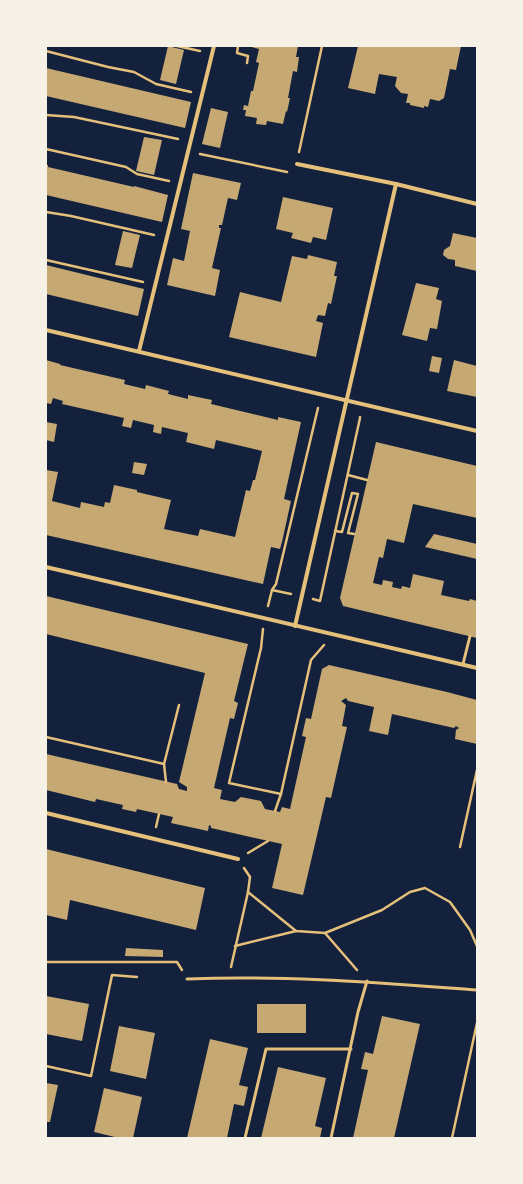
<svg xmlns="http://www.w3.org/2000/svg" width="523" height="1184" font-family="Cabin,sans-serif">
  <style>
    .building { fill: #c6a872 }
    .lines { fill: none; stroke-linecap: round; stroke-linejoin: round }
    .path { stroke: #e5c07b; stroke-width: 2.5 }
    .service { stroke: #e5c07b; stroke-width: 3 }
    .minor { stroke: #e5c07b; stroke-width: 4 }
  </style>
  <rect width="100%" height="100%" fill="#14213d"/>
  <g class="building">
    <path d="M 168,46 L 184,50 L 176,84 L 160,80 Z"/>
    <path d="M 248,46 L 298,46 L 296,57 L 299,57 L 297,72 L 293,71 L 288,98 L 290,98 L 287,112 L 286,111 L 283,124 L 267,121 L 266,125 L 256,124 L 257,118 L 245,116 L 246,110 L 243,110 L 244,105 L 248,106 L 251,91 L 253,91 L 259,63 L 256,62 L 259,49 Z"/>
    <path d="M 358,46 L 461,46 L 456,70 L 450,69 L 444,98 L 439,101 L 430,99 L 428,107 L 424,106 L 424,108 L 410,105 L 410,103 L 406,103 L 408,94 L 401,93 L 395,86 L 397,77 L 379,74 L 375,94 L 348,88 Z"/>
    <path d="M 46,68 L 191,102 L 185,128 L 46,96 Z"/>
    <path d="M 211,108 L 228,112 L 220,148 L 202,144 Z"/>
    <path d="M 144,137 L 162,140 L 154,175 L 136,171 Z"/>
    <path d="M 46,165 L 48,165 L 48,167 L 134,187 L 134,186 L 168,195 L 162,222 L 46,195 Z"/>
    <path d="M 193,173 L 241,183 L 237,200 L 228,198 L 222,225 L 219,225 L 219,228 L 221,228 L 212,268 L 220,270 L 215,296 L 167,285 L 173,258 L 184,261 L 190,231 L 181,229 Z"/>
    <path d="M 283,197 L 333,208 L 326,240 L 313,237 L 311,243 L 291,238 L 293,233 L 276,229 Z"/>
    <path d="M 123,231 L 140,235 L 132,268 L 115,265 Z"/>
    <path d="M 453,233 L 477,238 L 477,271 L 455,266 L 455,260 L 448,259 L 443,255 L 444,250 L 450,246 Z"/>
    <path d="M 308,255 L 337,262 L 334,276 L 337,276 L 331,304 L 328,303 L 325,316 L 318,315 L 316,321 L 323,323 L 316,357 L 229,337 L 240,292 L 281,302 L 292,256 L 307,259 Z"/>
    <path d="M 46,265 L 144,289 L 138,316 L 46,294 Z"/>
    <path d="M 416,283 L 439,288 L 436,299 L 442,301 L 437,329 L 430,328 L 427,341 L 402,335 Z"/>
    <path d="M 432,356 L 442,358 L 439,373 L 429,371 Z"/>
    <path d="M 46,360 L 60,364 L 60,365 L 125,380 L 124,384 L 145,389 L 146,385 L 169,391 L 168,394 L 188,399 L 188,395 L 212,400 L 211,404 L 278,420 L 278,417 L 301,422 L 284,499 L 291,501 L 282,542 L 280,549 L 271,547 L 263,584 L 46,535 L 46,470 L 58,472 L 52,501 L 80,508 L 81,502 L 104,507 L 105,502 L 110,503 L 114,485 L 137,490 L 137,492 L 171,500 L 164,529 L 198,536 L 200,529 L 235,537 L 246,490 L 250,491 L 253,480 L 255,480 L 262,451 L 216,440 L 214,449 L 186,442 L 188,433 L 162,427 L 161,434 L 153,432 L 154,425 L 133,420 L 131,428 L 122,426 L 124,418 L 62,404 L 63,401 L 53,398 L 51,404 L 46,403 Z"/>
    <path d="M 454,360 L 477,366 L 477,397 L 447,391 Z"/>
    <path d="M 46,422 L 57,424 L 54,442 L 46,440 Z"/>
    <path d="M 376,442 L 477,466 L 477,518 L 413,504 L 404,543 L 387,539 L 383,558 L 379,557 L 373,583 L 382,585 L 383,580 L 393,582 L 392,587 L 401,589 L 402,586 L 410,588 L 413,574 L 444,581 L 441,595 L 469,601 L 470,599 L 477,601 L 477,638 L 343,606 L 340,598 Z"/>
    <path d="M 134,462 L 147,464 L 144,475 L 132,473 Z"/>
    <path d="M 434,534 L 477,544 L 477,559 L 425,547 Z"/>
    <path d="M 46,596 L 248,644 L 234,701 L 238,703 L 234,719 L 230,718 L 214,788 L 222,790 L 220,799 L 235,802 L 241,797 L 261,801 L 265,809 L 280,812 L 282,807 L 290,809 L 306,737 L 302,736 L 306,718 L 311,719 L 322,669 L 329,665 L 447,692 L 477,700 L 477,744 L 455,739 L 456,730 L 459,728 L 456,726 L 454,728 L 392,714 L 388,735 L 369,731 L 374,707 L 348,701 L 346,698 L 341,701 L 346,705 L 342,726 L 347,727 L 331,798 L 326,797 L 303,895 L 272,888 L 282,844 L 211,828 L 211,826 L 209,825 L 208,831 L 171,823 L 173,817 L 137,809 L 136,812 L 122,809 L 123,805 L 96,799 L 95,802 L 46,790 L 46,754 L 177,784 L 179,789 L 187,791 L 187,787 L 179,782 L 205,673 L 46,634 Z"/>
    <path d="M 46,849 L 205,888 L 196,930 L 70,900 L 67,920 L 46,915 Z"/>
    <path d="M 126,948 L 163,950 L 163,957 L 125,956 Z"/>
    <path d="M 46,996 L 89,1004 L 82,1041 L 46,1034 Z"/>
    <rect x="257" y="1004" width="49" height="29"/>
    <path d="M 382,1016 L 420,1024 L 394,1138 L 353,1138 L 368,1070 L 361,1069 L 365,1052 L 373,1054 Z"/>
    <path d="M 119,1026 L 155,1033 L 146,1079 L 110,1071 Z"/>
    <path d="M 210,1039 L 248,1048 L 239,1085 L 248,1087 L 244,1106 L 234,1104 L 227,1138 L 187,1138 Z"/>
    <path d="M 278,1067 L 326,1078 L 315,1126 L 322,1128 L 320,1138 L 261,1138 Z"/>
    <path d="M 46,1083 L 58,1085 L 50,1122 L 46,1122 Z"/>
    <path d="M 104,1088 L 142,1097 L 133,1138 L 119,1138 L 94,1132 Z"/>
  </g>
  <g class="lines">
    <g class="path">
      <path d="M 177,46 L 200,51"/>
      <path d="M 238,46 L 237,53 L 248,56 L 247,63"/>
      <path d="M 46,51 L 108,67 L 134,72 L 156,84 L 191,92"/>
      <path d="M 46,115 L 74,117 L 178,139"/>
      <path d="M 46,149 L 126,167 L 137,174 L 169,181"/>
      <path d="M 299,152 L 322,46"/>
      <path d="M 200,154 L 287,172"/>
      <path d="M 46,212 L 71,216 L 154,235"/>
      <path d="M 46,260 L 143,282"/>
      <path d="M 348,475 L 367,480"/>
      <path d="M 335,531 L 342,532 L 352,493 L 358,494 L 348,533 L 354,534"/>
      <path d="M 272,590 L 291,594"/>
      <path d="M 313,599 L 320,601 L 360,418 L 360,417"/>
      <path d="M 268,606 L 272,590 L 276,584 L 318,408"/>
      <path d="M 263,629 L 261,648 L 229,783 L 281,794 L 311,660 L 324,645"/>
      <path d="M 46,737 L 164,764 L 166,782"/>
      <path d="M 164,764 L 179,705"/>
      <path d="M 275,811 L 281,794"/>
      <path d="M 156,827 L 159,814"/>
      <path d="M 460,847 L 477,770"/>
      <path d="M 248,853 L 268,841"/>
      <path d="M 244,868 L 250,877 L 248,892 L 296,931 L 325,933 L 382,910 L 410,892 L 425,888 L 450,902 L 470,930 L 477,946"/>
      <path d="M 325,933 L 357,970"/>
      <path d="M 235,946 L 296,931"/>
      <path d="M 46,962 L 177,962 L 182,970"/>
      <path d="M 231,967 L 248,892"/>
      <path d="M 46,1066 L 91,1076 L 112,975 L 137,977"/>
      <path d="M 452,1138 L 477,1023"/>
    </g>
    <g class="service">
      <path d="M 463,664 L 470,636"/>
      <path d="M 187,979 C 284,975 380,983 477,990"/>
      <path d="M 245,1138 L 266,1049 L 351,1049"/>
      <path d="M 331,1138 L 358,1012 L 367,981"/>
    </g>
    <g class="minor">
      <path d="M 297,164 L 396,184 L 477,204"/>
      <path d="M 46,330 L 477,431"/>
      <path d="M 139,351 L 214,46"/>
      <path d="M 46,567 L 477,668"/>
      <path d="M 295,626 L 396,184"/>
      <path d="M 46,813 L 238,859"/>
    </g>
  </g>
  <rect width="523" height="1184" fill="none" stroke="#f6f1e7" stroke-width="94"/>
</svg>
